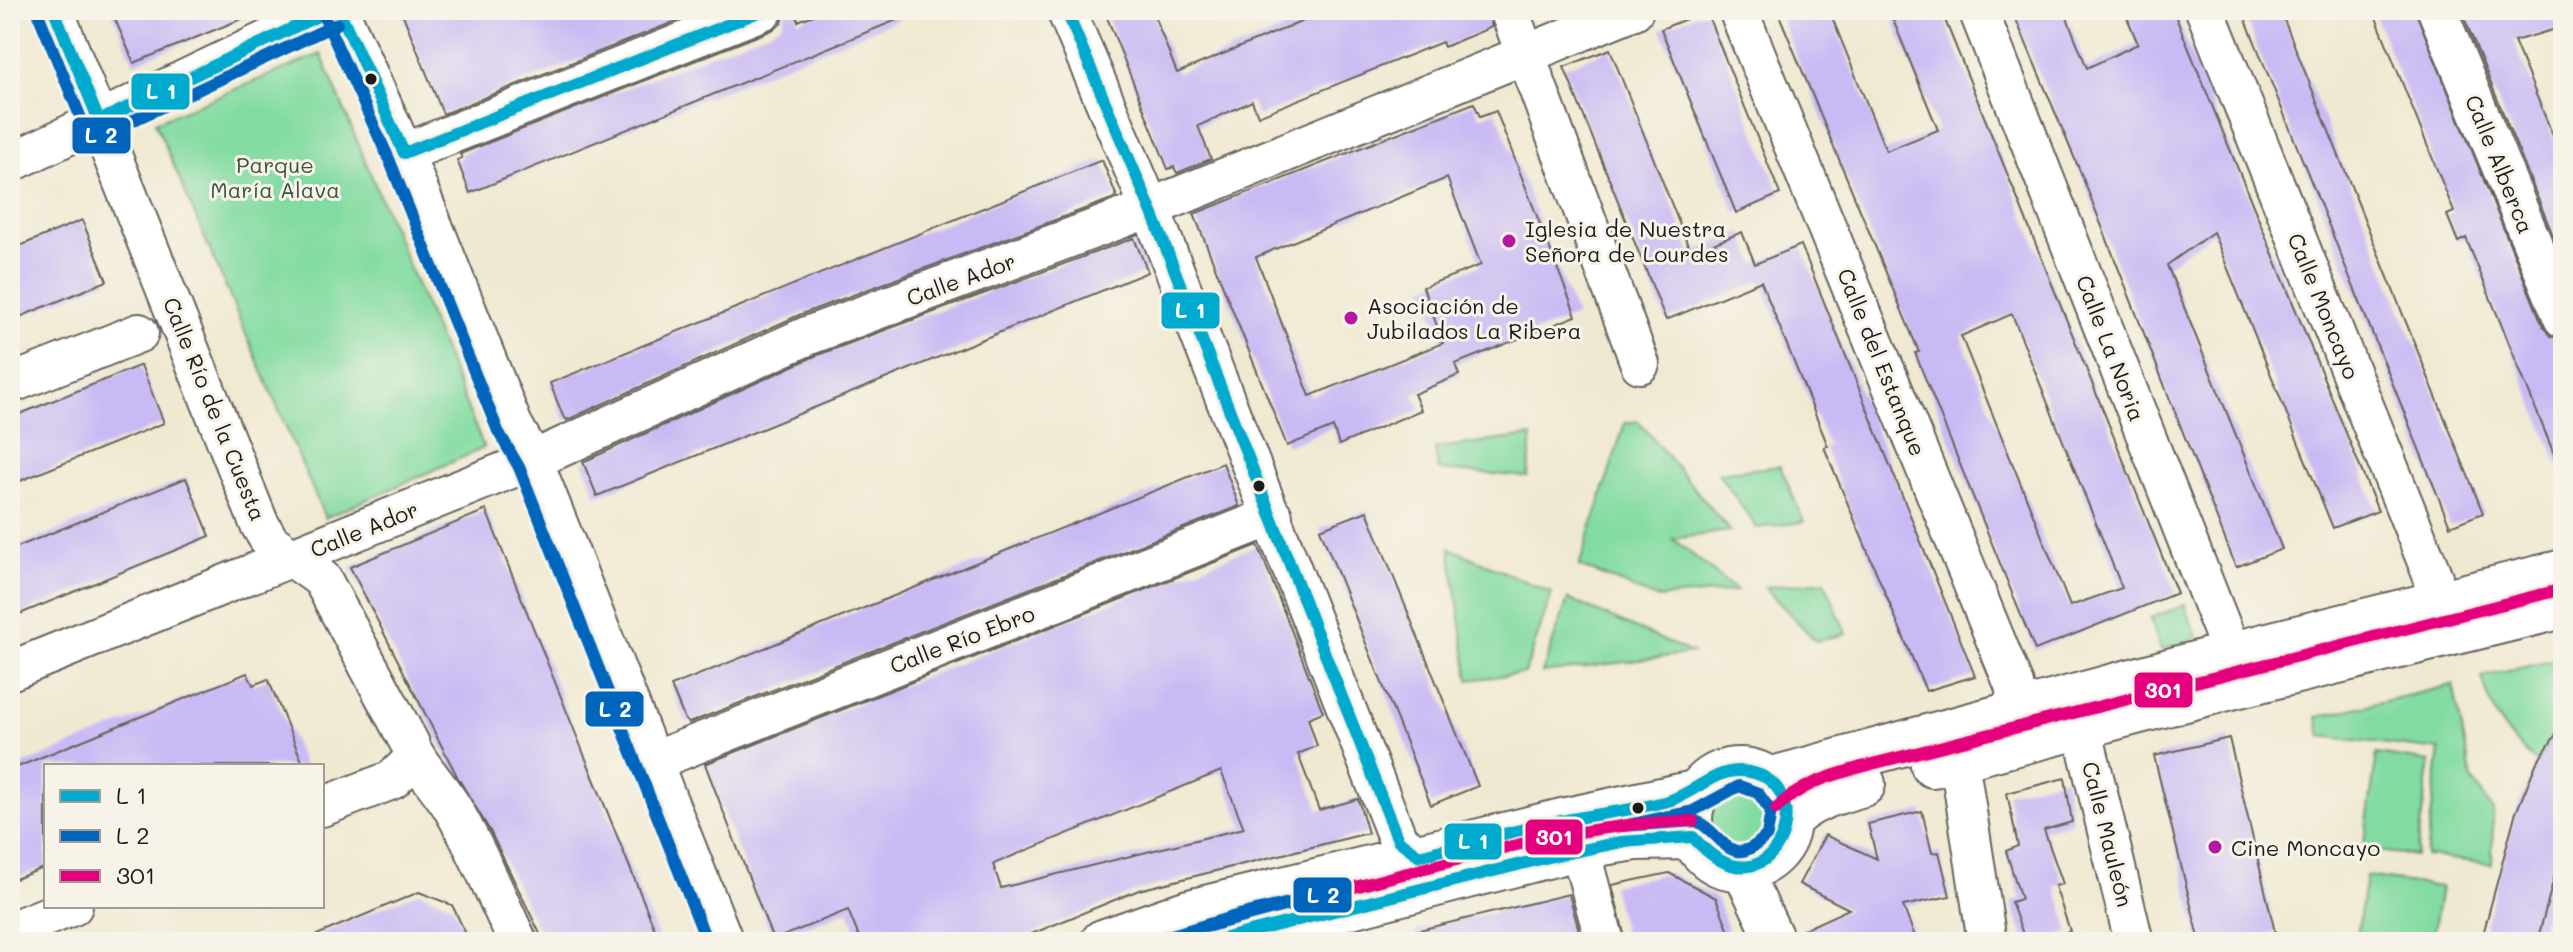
<svg xmlns="http://www.w3.org/2000/svg" width="2573" height="952" font-family="Mali,sans-serif">
  <style>
    .green { fill: #82dba0; stroke: #4f7c5e; stroke-width: 2 }
    .building { fill: #c9b9f4; fill-rule: evenodd }
    .lines { fill: none; stroke-linecap: round; stroke-linejoin: round }
    .street-casing { stroke: #66645c; stroke-width: 42 }
    .secondary-casing { stroke: #66645c; stroke-width: 48 }
    .street { stroke: #fff; stroke-width: 38 }
    .secondary { stroke: #fff; stroke-width: 44 }
    .bus-1-casing { stroke: #f7f3e8; stroke-width: 18 }
    .bus-2-casing { stroke: #f7f3e8; stroke-width: 18 }
    .bus-3-casing { stroke: #f7f3e8; stroke-width: 18 }
    .bus-1 { stroke: #00a9ce; stroke-width: 12 }
    .bus-2 { stroke: #0065bd; stroke-width: 12 }
    .bus-3 { stroke: #e5007d; stroke-width: 12 }
    .bus-dot { fill: #1c1c1c; stroke: #f7f3e8; stroke-width: 3 }
    .poi-dot { fill: #b5179e; stroke: #f7f3e8; stroke-width: 3 }
    .labels { text-anchor: middle; dominant-baseline: central; stroke-width: 6; stroke-linejoin: round; paint-order: stroke }
    .park-label { font-size: 22px; fill: #3b5544; stroke: #f7f3e8 }
    .street-label { font-size: 22px; fill: #1c1c1c; stroke: #f7f3e8 }
    .poi-label { font-size: 22px; fill: #1c1c1c; stroke: #f7f3e8; text-anchor: start }
    .line-badge { stroke: #f7f3e8; stroke-width: 3 }
    .badge-label { font-size: 22px; text-anchor: middle; font-weight: bold; fill: #fff }
  </style>
  <rect width="100%" height="100%" fill="#f7f3e8"/>
  <filter id="ink" filterUnits="userSpaceOnUse"><feTurbulence type="fractalNoise" baseFrequency=".0125" numOctaves="2"/><feDisplacementMap in="SourceGraphic" scale="16" xChannelSelector="R" yChannelSelector="G"/><feConvolveMatrix kernelMatrix="1 2 1 2 8 2 1 2 1" color-interpolation-filters="sRGB"/></filter>
  <filter id="wash" filterUnits="userSpaceOnUse"><feTurbulence type="fractalNoise" baseFrequency=".006" numOctaves="4" result="noise"/><feDisplacementMap in="SourceGraphic" scale="32" xChannelSelector="R" yChannelSelector="G"/><feGaussianBlur stdDeviation="1.8" result="paint"/><feColorMatrix in="noise" values="0 0 0 0 0 0 0 0 0 0 0 0 0 0 0 0 0 1.4 0 .05"/><feComposite in="paint" operator="in"/></filter>
  <g filter="url(#wash)">
    <rect width="100%" height="100%" fill="#f0e9d2"/>
    <g class="green">
      <path d="M 321,54 L 484,448 L 325,518 L 155,122 Z"/>
      <path d="M 1638,421 L 1730,531 L 1673,539 L 1737,591 L 1656,598 L 1579,566 L 1625,423 Z"/>
      <path d="M 1532,436 L 1528,477 L 1438,470 L 1435,448 Z"/>
      <path d="M 1780,466 L 1804,522 L 1757,528 L 1718,473 Z"/>
      <path d="M 1450,548 L 1552,593 L 1525,673 L 1469,680 Z"/>
      <path d="M 1825,581 L 1846,634 L 1816,641 L 1764,587 Z"/>
      <path d="M 1568,599 L 1692,653 L 1542,673 Z"/>
      <path d="M 2185,605 L 2197,637 L 2161,650 L 2150,618 Z"/>
      <path d="M 2563,658 L 2563,724 L 2537,763 C 2507,737 2492,716 2482,677 Z"/>
      <path d="M 2453,685 L 2472,779 L 2493,810 L 2492,864 L 2426,856 L 2440,750 L 2321,736 L 2317,717 Z"/>
      <path d="M 2377,754 L 2430,762 L 2416,856 L 2363,849 Z"/>
      <circle cx="1740" cy="819" r="34"/>
      <path d="M 2366,876 L 2441,887 L 2432,942 L 2356,942 Z"/>
    </g>
    <g id="blocks">
      <g class="building">
        <path d="M 111,10 L 261,10 L 261,11 L 134,63 Z"/>
        <path d="M 401,10 L 704,10 L 443,114 Z"/>
        <path d="M 786,10 L 796,10 L 798,21 L 826,10 L 919,11 L 470,193 L 457,160 L 462,158 L 460,154 L 772,30 L 782,23 Z"/>
        <path d="M 1104,10 L 1152,10 L 1177,73 L 1330,10 L 1488,10 L 1492,27 L 1444,47 L 1442,42 L 1258,116 L 1252,101 L 1198,126 L 1211,159 L 1177,173 L 1174,167 L 1168,169 Z"/>
        <path d="M 1777,10 L 1829,10 L 1886,151 L 1938,130 L 1889,10 L 1941,10 L 2177,593 L 2035,650 L 1915,353 L 1919,352 ZM 2012,314 L 2122,588 L 2070,606 L 1961,336 Z"/>
        <path d="M 2012,10 L 2064,10 L 2087,68 L 2138,44 L 2124,10 L 2173,10 L 2378,511 L 2333,528 L 2213,232 L 2167,265 L 2282,549 L 2236,567 L 2082,176 Z"/>
        <path d="M 2242,10 L 2280,10 L 2483,513 L 2450,526 Z"/>
        <path d="M 2373,10 L 2415,10 L 2543,326 L 2550,336 L 2563,340 L 2563,476 L 2466,238 L 2458,242 L 2447,215 L 2454,212 Z"/>
        <path d="M 2461,10 L 2563,10 L 2563,27 L 2514,41 L 2563,160 L 2563,260 Z"/>
        <path d="M 1706,11 L 1780,194 L 1736,213 L 1661,29 Z"/>
        <path d="M 1610,49 L 1691,253 L 1742,232 L 1755,264 L 1801,245 L 1975,676 L 1926,691 L 1824,447 L 1828,446 L 1761,281 L 1666,320 L 1564,67 Z"/>
        <path d="M 1474,103 L 1480,117 L 1496,111 L 1576,316 L 1455,364 L 1459,375 L 1414,394 L 1421,410 L 1339,445 L 1333,427 L 1287,446 L 1194,214 ZM 1447,178 L 1481,265 L 1423,287 L 1443,343 L 1310,396 L 1256,257 Z"/>
        <path d="M 1102,160 L 1117,197 L 799,315 L 567,420 L 563,416 L 550,383 Z"/>
        <path d="M 82,220 L 107,281 L 10,321 L 10,250 Z"/>
        <path d="M 1134,238 L 1148,272 L 597,496 L 583,462 L 815,356 Z"/>
        <path d="M 141,365 L 164,423 L 10,485 L 10,418 Z"/>
        <path d="M 1223,463 L 1239,506 L 689,723 L 685,720 L 671,686 Z"/>
        <path d="M 186,478 L 210,536 L 10,618 L 10,550 Z"/>
        <path d="M 486,510 L 575,732 L 660,942 L 544,942 L 490,831 L 458,778 L 350,567 Z"/>
        <path d="M 1367,511 L 1478,786 L 1431,805 L 1320,529 Z"/>
        <path d="M 1258,545 L 1323,712 L 1308,718 L 1317,746 L 1298,754 L 1319,810 L 1358,799 L 1368,833 L 1139,890 L 1012,942 L 861,942 L 848,910 L 773,940 L 705,764 ZM 1221,771 L 1244,828 L 1001,888 L 993,864 Z"/>
        <path d="M 247,673 L 253,685 L 268,679 L 304,766 L 46,766 L 46,867 L 10,881 L 10,770 Z"/>
        <path d="M 2563,724 L 2563,844 L 2537,942 L 2481,942 L 2515,815 L 2536,764 Z"/>
        <path d="M 2229,738 L 2275,932 L 2231,942 L 2200,942 L 2154,756 Z"/>
        <path d="M 2065,778 L 2072,822 L 2044,830 L 2063,884 L 2055,886 L 2070,931 L 2045,942 L 2026,942 L 2011,902 L 2021,899 L 2006,851 L 2018,846 L 2007,793 Z"/>
        <path d="M 1922,811 L 1932,853 L 1939,852 L 1950,896 L 1903,906 L 1917,942 L 1798,942 L 1796,933 L 1849,909 L 1799,884 L 1825,835 L 1877,859 L 1868,824 Z"/>
        <path d="M 1669,873 L 1716,898 L 1733,942 L 1626,942 L 1612,885 Z"/>
        <path d="M 419,892 L 452,905 L 470,942 L 300,942 Z"/>
        <path d="M 1569,894 L 1582,942 L 1416,942 L 1415,931 Z"/>
      </g>
    </g>
  </g>
  <g filter="url(#ink)">
    <use href="#blocks" fill-opacity="0" stroke="#66645c" stroke-width="2"/>
    <g class="lines">
      <defs>
        <g id="street">
          <path d="M 54,10 L 259,523 L 270,542 L 322,579 L 410,744 C 415,762 441,788 453,809 C 478,851 497,898 518,942"/>
          <path d="M 339,10 L 404,153 L 513,425 L 533,460 L 724,942"/>
          <path d="M 1066,10 L 1153,215 L 1398,840 L 1419,856"/>
          <path d="M 1509,10 L 1640,364"/>
          <path d="M 1738,10 L 2014,685 L 2016,697 L 2008,714"/>
          <path d="M 1978,10 L 2232,654 L 2231,684"/>
          <path d="M 2205,10 L 2433,577 L 2435,604"/>
          <path d="M 2437,10 L 2563,318"/>
          <path d="M 404,153 L 764,10"/>
          <path d="M 10,163 L 330,10"/>
          <path d="M 10,384 L 139,333"/>
          <path d="M 10,671 L 533,460 L 807,336 L 1150,208 L 1634,10"/>
          <path d="M 2091,727 L 2086,744 L 2134,942"/>
          <path d="M 1967,757 L 1961,773 L 1987,942"/>
          <path d="M 651,762 L 1273,516"/>
          <path d="M 322,807 L 392,780 L 414,759"/>
          <path d="M 1589,845 L 1585,868 L 1605,942"/>
          <path d="M 1741,868 L 1776,942"/>
          <path d="M 10,931 L 73,906"/>
        </g>
        <g id="secondary">
          <path d="M 1933,765 L 2231,687 L 2563,606"/>
          <circle cx="1739" cy="819" r="49"/>
          <path d="M 1769,780 L 2232,654 L 2563,572"/>
          <path d="M 1788,820 C 1808,799 1835,792 1863,784"/>
          <path d="M 1103,942 L 1189,912 L 1562,821 L 1699,792"/>
          <path d="M 1210,942 L 1589,845 L 1636,838 L 1693,837"/>
        </g>
      </defs>
      <use href="#street" class="street-casing"/>
      <use href="#secondary" class="secondary-casing"/>
      <use href="#street" class="street"/>
      <use href="#secondary" class="secondary"/>
      <defs>
        <g id="bus-1">
          <path d="M 54,10 L 99,121 L 330,10"/>
          <path d="M 339,10 L 404,153 L 764,10"/>
          <path d="M 1066,10 L 1153,215 L 1398,840 L 1419,856 C 1468,843 1517,829 1567,820 C 1601,813 1635,810 1668,801 C 1693,794 1714,770 1740,771 C 1829,774 1774,930 1693,837 L 1621,842 L 1553,856 L 1210,942"/>
        </g>
        <g id="bus-2">
          <path d="M 39,16 L 85,128 L 98,137 L 337,24"/>
          <path d="M 324,17 L 389,159 L 498,431 L 519,467 L 707,942"/>
          <path d="M 1739,786 L 1758,793 L 1771,811 L 1767,835 C 1729,874 1723,832 1696,821 L 1622,826 L 1693,811 Z"/>
          <path d="M 1148,942 L 1239,915 L 1352,888 L 1206,927"/>
        </g>
        <g id="bus-3">
          <path d="M 1776,809 C 1801,782 1838,774 1872,764 L 2559,590"/>
          <path d="M 1302,901 C 1430,869 1560,823 1693,821"/>
        </g>
      </defs>
      <use href="#bus-1" class="bus-1-casing"/>
      <use href="#bus-2" class="bus-2-casing"/>
      <use href="#bus-3" class="bus-3-casing"/>
      <use href="#bus-1" class="bus-1"/>
      <use href="#bus-2" class="bus-2"/>
      <use href="#bus-3" class="bus-3"/>
    </g>
  </g>
  <g class="bus-dot">
    <circle cx="371" cy="79" r="7"/>
    <circle cx="1259" cy="486" r="7"/>
    <circle cx="1638" cy="808" r="7"/>
  </g>
  <g class="poi-dot">
    <circle cx="1509" cy="241" r="8"/>
    <circle cx="1351" cy="318" r="8"/>
    <circle cx="2215" cy="847" r="8"/>
  </g>
  <g class="labels">
    <g class="park-label">
      <text x="275" y="164">Parque<tspan x="275" dy="25">María Alava</tspan></text>
    </g>
    <g class="street-label">
      <text transform="translate(2500 164) rotate(68)">Calle Alberca</text>
      <text transform="translate(961 279) rotate(-20)">Calle Ador</text>
      <text transform="translate(2324 306) rotate(68)">Calle Moncayo</text>
      <text transform="translate(2111 348) rotate(69)">Calle La Noria</text>
      <text transform="translate(1882 362) rotate(68)">Calle del Estanque</text>
      <text transform="translate(215 409) rotate(68)">Calle Río de la Cuesta</text>
      <text transform="translate(364 529) rotate(-22)">Calle Ador</text>
      <text transform="translate(962 639) rotate(-21)">Calle Río Ebro</text>
      <text transform="translate(2108 834) rotate(76)">Calle Mauleón</text>
    </g>
    <g class="poi-label">
      <text x="1525" y="228">Iglesia de Nuestra<tspan x="1525" dy="25">Señora de Lourdes</tspan></text>
      <text x="1367" y="305">Asociación de<tspan x="1367" dy="25">Jubilados La Ribera</tspan></text>
      <text x="2231" y="847">Cine Moncayo</text>
    </g>
  </g>
  <g class="line-badge">
    <rect x="130" y="72" width="61" height="39" rx="8" fill="#00a9ce"/>
    <rect x="71" y="116" width="61" height="39" rx="8" fill="#0065bd"/>
    <rect x="1160" y="291" width="61" height="39" rx="8" fill="#00a9ce"/>
    <rect x="2133" y="671" width="61" height="38" rx="8" fill="#e5007d"/>
    <rect x="584" y="690" width="61" height="38" rx="8" fill="#0065bd"/>
    <rect x="1524" y="818" width="60" height="38" rx="8" fill="#e5007d"/>
    <rect x="1443" y="822" width="60" height="39" rx="8" fill="#00a9ce"/>
    <rect x="1292" y="876" width="61" height="38" rx="8" fill="#0065bd"/>
  </g>
  <g class="badge-label">
    <text x="161" y="99">L 1</text>
    <text x="101" y="143">L 2</text>
    <text x="1190" y="318">L 1</text>
    <text x="2163" y="698">301</text>
    <text x="615" y="717">L 2</text>
    <text x="1554" y="845">301</text>
    <text x="1473" y="849">L 1</text>
    <text x="1323" y="903">L 2</text>
  </g>
  <rect width="2573" height="952" fill="none" stroke="#f7f3e8" stroke-width="40"/>
  <rect x="44" y="764" width="280" height="144" fill="#f7f3e8" stroke="#9f9d96" stroke-width="2"/>
  <rect x="60" y="790" width="40" height="12" fill="#00a9ce" stroke="#9f9d96" stroke-width="2"/>
  <text x="116" y="804" font-size="24" fill="#1c1c1c">L 1</text>
  <rect x="60" y="830" width="40" height="12" fill="#0065bd" stroke="#9f9d96" stroke-width="2"/>
  <text x="116" y="844" font-size="24" fill="#1c1c1c">L 2</text>
  <rect x="60" y="870" width="40" height="12" fill="#e5007d" stroke="#9f9d96" stroke-width="2"/>
  <text x="116" y="884" font-size="24" fill="#1c1c1c">301</text>
</svg>
